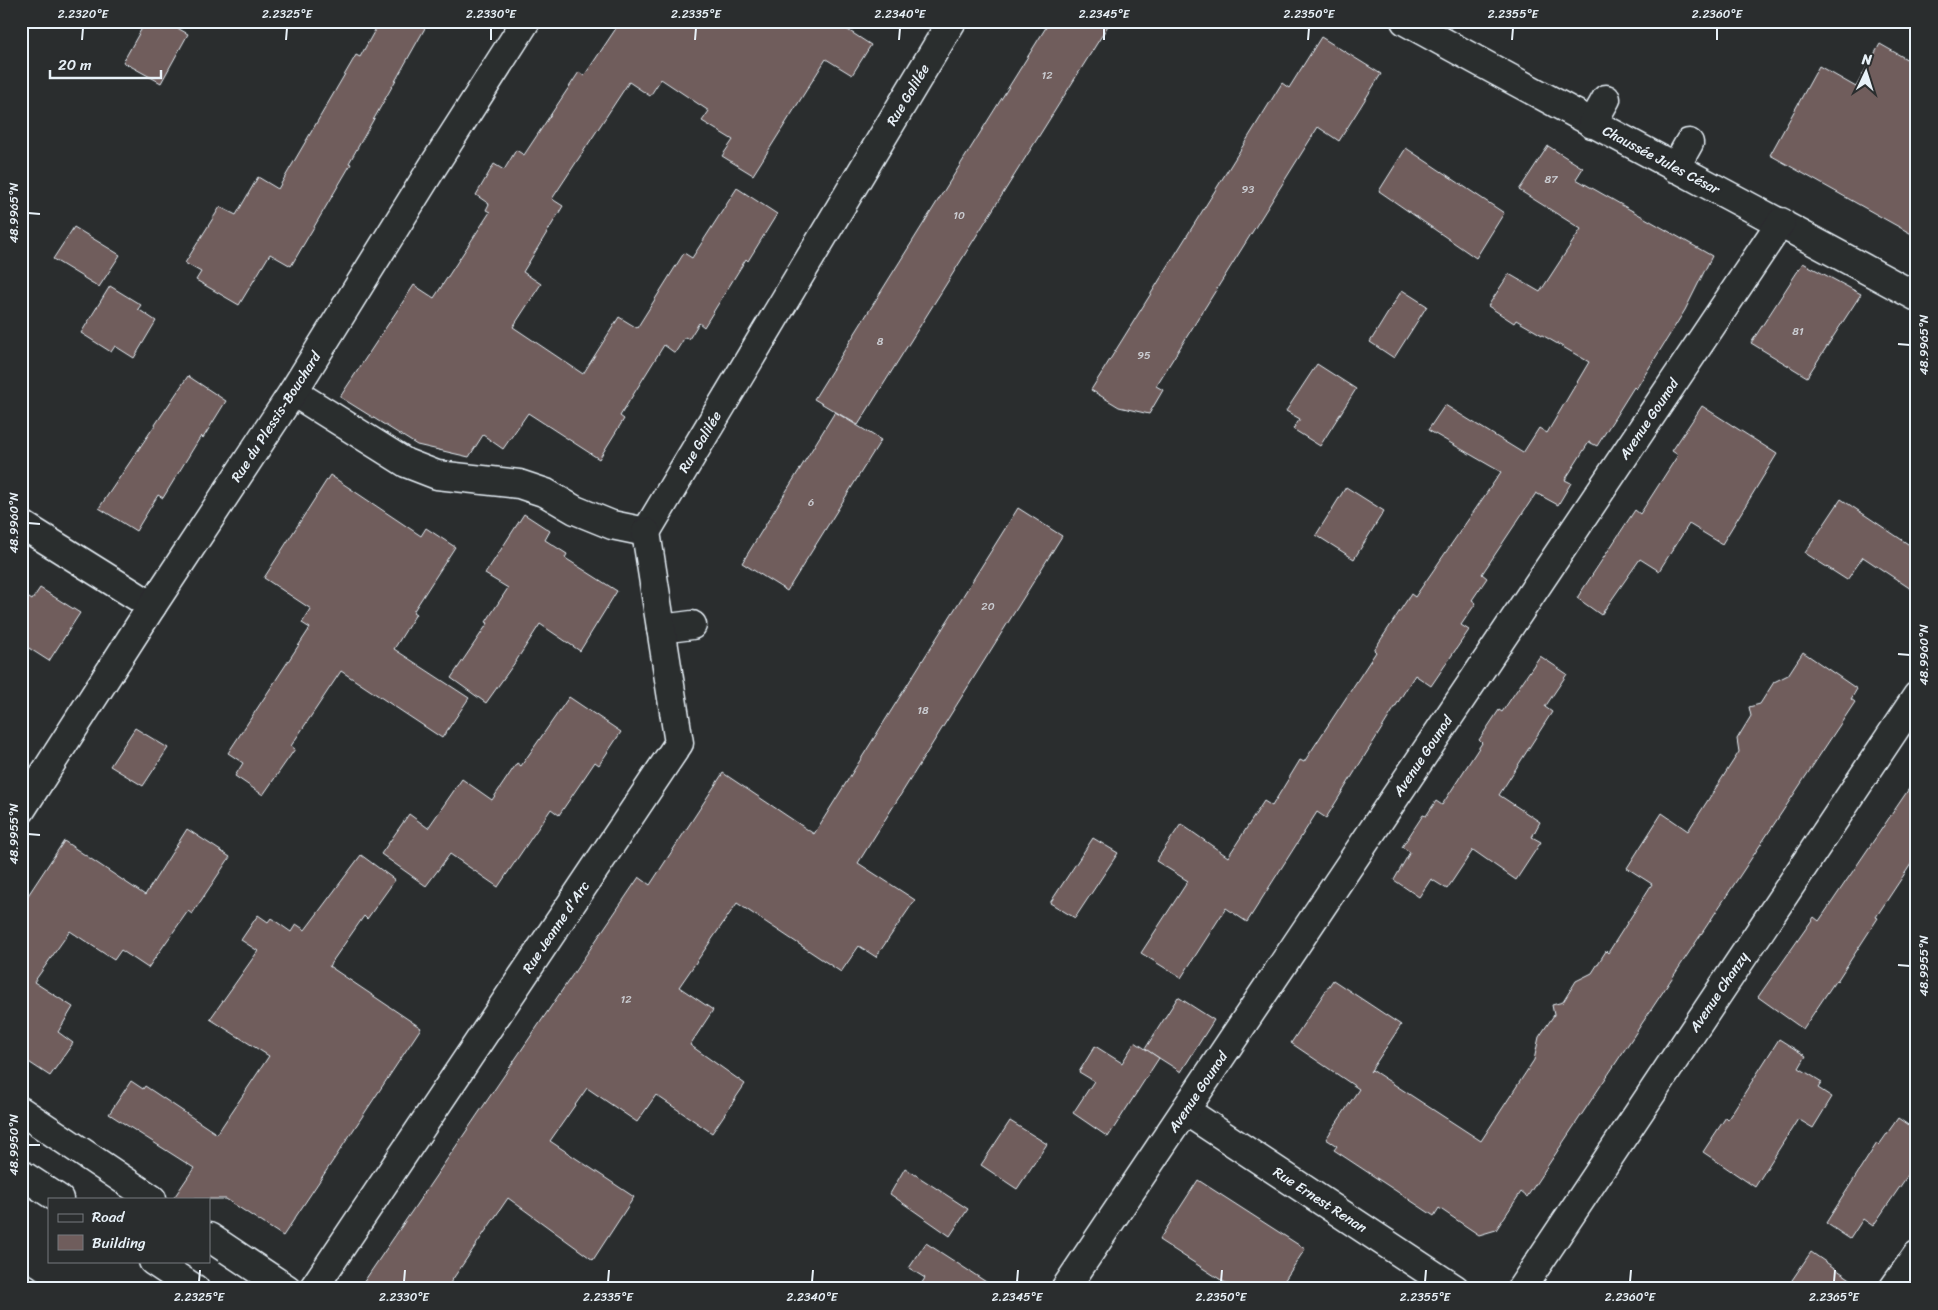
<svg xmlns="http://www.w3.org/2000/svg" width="1938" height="1310" font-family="Sriracha,sans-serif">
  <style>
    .building { fill: #6f5d5c; stroke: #e8f1f8 }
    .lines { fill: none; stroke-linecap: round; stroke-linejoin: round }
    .minor-casing { stroke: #e8f1f8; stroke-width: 31 }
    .minor { stroke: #2a2d2e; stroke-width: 28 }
    .ticks { fill: none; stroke: #e8f1f8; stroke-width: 2 }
    .labels { text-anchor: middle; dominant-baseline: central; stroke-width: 5; stroke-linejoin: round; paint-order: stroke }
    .number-label { font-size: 11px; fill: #caccd1 }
    .street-label { font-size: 14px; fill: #e8f1f8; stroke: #2a2d2e }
    .neatline { fill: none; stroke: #e8f1f8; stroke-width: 2 }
    .ticks-label { font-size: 12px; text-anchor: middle; fill: #e8f1f8 }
  </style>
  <rect width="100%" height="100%" fill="#2a2d2e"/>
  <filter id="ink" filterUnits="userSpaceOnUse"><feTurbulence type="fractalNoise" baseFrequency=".02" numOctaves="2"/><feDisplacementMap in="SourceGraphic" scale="10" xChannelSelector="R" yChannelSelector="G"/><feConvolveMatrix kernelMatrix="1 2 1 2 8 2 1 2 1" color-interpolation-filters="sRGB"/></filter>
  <g filter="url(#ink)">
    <g class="building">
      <path d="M 146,21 L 165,21 L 188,34 L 161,83 L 123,62 Z"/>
      <path d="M 380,21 L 429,21 L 349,163 L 351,164 L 291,266 L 270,254 L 239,305 L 196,280 L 201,272 L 185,263 L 220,207 L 236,215 L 258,177 L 278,189 L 356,55 L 360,57 Z"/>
      <path d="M 621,21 L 834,21 L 871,45 L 852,75 L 826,59 L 753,175 L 722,156 L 733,140 L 702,121 L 709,111 L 661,79 L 650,96 L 629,82 L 552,199 L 563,206 L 523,272 L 541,284 L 513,327 L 583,374 L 619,317 L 637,328 L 684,253 L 692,258 L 737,188 L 777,214 L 748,261 L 746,259 L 704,327 L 699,323 L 689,339 L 685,337 L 675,353 L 664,345 L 620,416 L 624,419 L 599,459 L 528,413 L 503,449 L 483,435 L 469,457 L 417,445 L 340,397 L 414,285 L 434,298 L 490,212 L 486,210 L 489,204 L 476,195 L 494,164 L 504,170 L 516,150 L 524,155 L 579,72 L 584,76 Z"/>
      <path d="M 1050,21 L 1111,21 L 858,425 L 814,399 Z"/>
      <path d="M 1321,37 L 1381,74 L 1339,141 L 1318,127 L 1156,386 L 1163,390 L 1149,414 L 1119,407 L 1091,390 L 1282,83 L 1289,88 Z"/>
      <path d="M 1880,44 L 1917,65 L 1917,237 L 1770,155 L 1819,66 L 1856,87 Z"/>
      <path d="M 1548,146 L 1583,168 L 1576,179 L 1712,256 L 1685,310 L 1636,389 L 1634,387 L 1597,446 L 1589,442 L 1565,480 L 1571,483 L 1558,505 L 1536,493 L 1482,574 L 1487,578 L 1472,600 L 1476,603 L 1461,625 L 1469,630 L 1431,686 L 1415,675 L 1326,818 L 1317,812 L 1247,922 L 1226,908 L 1181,978 L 1141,953 L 1188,881 L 1156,861 L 1181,824 L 1228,857 L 1264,801 L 1272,806 L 1300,760 L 1304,762 L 1376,652 L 1374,650 L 1411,594 L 1415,597 L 1501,472 L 1428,430 L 1445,405 L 1523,453 L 1539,428 L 1547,433 L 1589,362 L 1516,320 L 1514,323 L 1488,306 L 1509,274 L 1540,292 L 1581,229 L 1519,190 Z"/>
      <path d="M 1406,148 L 1504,213 L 1476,258 L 1379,191 Z"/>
      <path d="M 74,227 L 120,255 L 99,287 L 53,259 Z"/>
      <path d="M 1803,263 L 1861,294 L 1807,377 L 1751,343 Z"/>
      <path d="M 110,286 L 141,305 L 138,309 L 156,321 L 134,358 L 115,346 L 111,352 L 81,333 Z"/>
      <path d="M 1402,290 L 1427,306 L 1394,358 L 1370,342 Z"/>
      <path d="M 1317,364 L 1356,389 L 1320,446 L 1293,429 L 1300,419 L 1286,411 Z"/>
      <path d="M 188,376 L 226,401 L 203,438 L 201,436 L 163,498 L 158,495 L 136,531 L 99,508 Z"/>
      <path d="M 1702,406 L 1777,454 L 1722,544 L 1689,524 L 1659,571 L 1640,559 L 1601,615 L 1577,598 L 1635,510 L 1640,514 L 1678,455 L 1672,451 Z"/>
      <path d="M 835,412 L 881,440 L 787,591 L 742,563 Z"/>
      <path d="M 330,475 L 421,536 L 426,528 L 455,547 L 413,612 L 416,614 L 394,649 L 469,698 L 442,738 L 341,671 L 291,746 L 295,749 L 263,795 L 235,776 L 243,763 L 228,753 L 310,628 L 302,623 L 311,609 L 264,578 Z"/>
      <path d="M 1346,487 L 1384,511 L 1354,559 L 1316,535 Z"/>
      <path d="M 1841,499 L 1917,550 L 1917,593 L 1863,557 L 1847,580 L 1805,553 Z"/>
      <path d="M 1018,508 L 1062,536 L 858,863 L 915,900 L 876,957 L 859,946 L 841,972 L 737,903 L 679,987 L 713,1010 L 690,1045 L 745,1084 L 712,1133 L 656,1095 L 637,1122 L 587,1088 L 550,1141 L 634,1197 L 593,1260 L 508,1198 L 446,1289 L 359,1289 L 639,877 L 650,885 L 723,773 L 814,834 Z"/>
      <path d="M 524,514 L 550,531 L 545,540 L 567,554 L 565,558 L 617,591 L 580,651 L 540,624 L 516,661 L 486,703 L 451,678 L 488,623 L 486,622 L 508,588 L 485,574 Z"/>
      <path d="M 40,588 L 80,613 L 49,661 L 21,643 L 21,593 L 32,600 Z"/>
      <path d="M 1803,652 L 1857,689 L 1851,699 L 1855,702 L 1527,1197 L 1521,1192 L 1496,1230 L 1479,1235 L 1439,1208 L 1434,1216 L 1334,1150 L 1337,1146 L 1326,1139 L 1359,1089 L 1291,1043 L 1333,980 L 1401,1025 L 1370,1072 L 1372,1070 L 1481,1141 L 1534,1060 L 1539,1037 L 1554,1015 L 1552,1005 L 1563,1002 L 1576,981 L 1592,973 L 1606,951 L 1608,953 L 1652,884 L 1627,868 L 1662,813 L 1688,831 L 1739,752 L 1737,739 L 1751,716 L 1749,707 L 1760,704 L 1774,682 L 1788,675 Z"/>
      <path d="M 1540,656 L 1567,674 L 1545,707 L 1552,712 L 1499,795 L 1540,822 L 1532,837 L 1541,842 L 1516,880 L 1473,850 L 1447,889 L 1431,879 L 1419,897 L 1394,880 L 1410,852 L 1402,847 L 1423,815 L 1426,816 L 1436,801 L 1442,805 L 1482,743 L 1479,740 L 1499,710 L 1502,712 Z"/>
      <path d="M 569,697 L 621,732 L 599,765 L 595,762 L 559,815 L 551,809 L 498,887 L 450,854 L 426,886 L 381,854 L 409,814 L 428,828 L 462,779 L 492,800 L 517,763 L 521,766 Z"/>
      <path d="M 135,728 L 168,748 L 143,786 L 110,766 Z"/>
      <path d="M 1917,777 L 1917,855 L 1876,917 L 1878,918 L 1837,981 L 1836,980 L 1803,1029 L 1758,997 L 1814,917 L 1819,921 Z"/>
      <path d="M 187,829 L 230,857 L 192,914 L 188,911 L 148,968 L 121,950 L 114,960 L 70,931 L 34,982 L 73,1007 L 58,1032 L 73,1043 L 50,1076 L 21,1057 L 21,906 L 64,841 L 145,895 Z"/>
      <path d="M 1093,838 L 1118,853 L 1075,918 L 1050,903 Z"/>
      <path d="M 361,855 L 395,880 L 367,919 L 364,916 L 329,966 L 421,1028 L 283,1236 L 226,1199 L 173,1199 L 194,1168 L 109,1114 L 131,1081 L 143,1089 L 145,1086 L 217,1134 L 269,1056 L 210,1019 L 258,951 L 241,940 L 258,915 L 268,922 L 271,918 L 291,932 L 296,924 L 305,930 Z"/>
      <path d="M 1178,997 L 1214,1020 L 1181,1072 L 1145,1049 Z"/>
      <path d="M 1779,1039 L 1806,1056 L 1799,1068 L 1822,1082 L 1818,1088 L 1832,1097 L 1813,1128 L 1798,1119 L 1755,1187 L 1703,1152 L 1726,1117 L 1728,1119 Z"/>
      <path d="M 1135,1042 L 1159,1058 L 1108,1137 L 1073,1113 L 1094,1081 L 1079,1072 L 1095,1046 L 1122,1063 Z"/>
      <path d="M 1898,1118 L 1917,1131 L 1917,1162 L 1873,1226 L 1863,1219 L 1850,1239 L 1826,1223 L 1877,1143 L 1879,1145 Z"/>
      <path d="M 1010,1121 L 1047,1144 L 1017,1189 L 981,1165 Z"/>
      <path d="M 905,1168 L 968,1209 L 950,1236 L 890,1194 Z"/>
      <path d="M 1198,1180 L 1305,1249 L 1279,1289 L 1235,1289 L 1159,1240 Z"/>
      <path d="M 926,1243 L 997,1289 L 918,1289 L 925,1278 L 909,1268 Z"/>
      <path d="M 1811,1252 L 1865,1289 L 1786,1289 Z"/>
    </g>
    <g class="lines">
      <defs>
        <g id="minor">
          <path d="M 1405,21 C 1575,115 1746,204 1917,297"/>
          <path d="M 1592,124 L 1606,99"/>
          <path d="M 1675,168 L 1689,143"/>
          <path d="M 293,392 L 406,463 L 437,475 L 519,484 L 546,493 L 575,510 L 612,525 L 646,532"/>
          <path d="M 21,524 L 152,606"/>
          <path d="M 646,532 L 952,21"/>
          <path d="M 661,629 L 692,625"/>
          <path d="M 21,810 L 152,606 L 293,392 L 432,168 L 526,21"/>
          <path d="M 21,1111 L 152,1199"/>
          <path d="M 1186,1111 L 1455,1289"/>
          <path d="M 21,1174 L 59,1199"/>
          <path d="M 209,1237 L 287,1289"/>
          <path d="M 153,1261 L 195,1289"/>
          <path d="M 21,1286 L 26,1289"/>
          <path d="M 313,1289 L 679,743 L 646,532"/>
          <path d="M 1065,1289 L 1781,222"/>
          <path d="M 1521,1289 L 1917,696"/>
          <path d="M 1893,1289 L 1917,1255"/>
        </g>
      </defs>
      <use href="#minor" class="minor-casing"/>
      <use href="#minor" class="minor"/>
    </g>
  </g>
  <path class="ticks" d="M 82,40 L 83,28M 286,40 L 287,28M 491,40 L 491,28M 695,40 L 696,28M 899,40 L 900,28M 1104,40 L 1104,28M 1308,40 L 1309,28M 1512,40 L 1513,28M 1717,40 L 1717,28M 28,213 L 40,214M 1898,344 L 1910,345M 28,523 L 40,524M 1898,654 L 1910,655M 28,834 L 40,835M 1898,965 L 1910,966M 28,1145 L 40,1145M 199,1282 L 200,1270M 404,1282 L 405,1270M 608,1282 L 609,1270M 812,1282 L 813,1270M 1017,1282 L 1018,1270M 1221,1282 L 1222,1270M 1425,1282 L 1426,1270M 1630,1282 L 1631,1270M 1834,1282 L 1835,1270"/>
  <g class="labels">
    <g class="number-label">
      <text x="1047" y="75">12</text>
      <text x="1551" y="179">87</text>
      <text x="1248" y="189">93</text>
      <text x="959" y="215">10</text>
      <text x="1798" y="331">81</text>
      <text x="880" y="341">8</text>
      <text x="1144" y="355">95</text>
      <text x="811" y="502">6</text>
      <text x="988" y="606">20</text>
      <text x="923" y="710">18</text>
      <text x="626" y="999">12</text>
    </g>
    <g class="street-label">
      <text transform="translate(908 95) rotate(-59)">Rue Galilée</text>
      <text transform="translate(1661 160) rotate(28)">Chaussée Jules César</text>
      <text transform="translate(276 417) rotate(-57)">Rue du Plessis-Bouchard</text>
      <text transform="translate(1649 419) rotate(-56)">Avenue Gounod</text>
      <text transform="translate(700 442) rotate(-59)">Rue Galilée</text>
      <text transform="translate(1423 756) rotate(-56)">Avenue Gounod</text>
      <text transform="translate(556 927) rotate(-56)">Rue Jeanne d'Arc</text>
      <text transform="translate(1719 992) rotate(-56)">Avenue Chanzy</text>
      <text transform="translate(1198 1092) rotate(-56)">Avenue Gounod</text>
      <text transform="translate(1320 1200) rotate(33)">Rue Ernest Renan</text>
    </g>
  </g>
  <rect width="1938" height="1310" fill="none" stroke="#2a2d2e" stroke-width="55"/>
  <rect x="48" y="1198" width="162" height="65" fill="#2a2d2e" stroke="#767b7f"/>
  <rect x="58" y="1214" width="25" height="8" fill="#2a2d2e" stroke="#767b7f"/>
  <text x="92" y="1222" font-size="15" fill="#e8f1f8">Road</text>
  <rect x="58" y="1235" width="25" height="15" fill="#6f5d5c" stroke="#767b7f"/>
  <text x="92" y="1248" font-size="15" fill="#e8f1f8">Building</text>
  <g transform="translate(1866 72) rotate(4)" stroke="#2a2d2e" stroke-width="4" paint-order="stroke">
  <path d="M0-4L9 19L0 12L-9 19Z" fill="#e8f1f8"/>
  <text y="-8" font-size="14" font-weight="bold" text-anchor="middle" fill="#e8f1f8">N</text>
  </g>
  <path d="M50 70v8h111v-8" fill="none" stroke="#e8f1f8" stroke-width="2.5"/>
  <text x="58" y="70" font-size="15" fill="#e8f1f8" stroke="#2a2d2e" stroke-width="4" paint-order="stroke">20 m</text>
  <rect x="28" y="28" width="1882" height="1254" class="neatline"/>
  <g class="ticks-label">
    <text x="83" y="18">2.2320°E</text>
    <text x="287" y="18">2.2325°E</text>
    <text x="491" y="18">2.2330°E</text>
    <text x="696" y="18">2.2335°E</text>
    <text x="900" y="18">2.2340°E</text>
    <text x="1104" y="18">2.2345°E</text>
    <text x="1309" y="18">2.2350°E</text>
    <text x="1513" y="18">2.2355°E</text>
    <text x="1717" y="18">2.2360°E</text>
    <text transform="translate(14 213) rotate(-90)" y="4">48.9965°N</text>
    <text transform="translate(1924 345) rotate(-90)" y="4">48.9965°N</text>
    <text transform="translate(14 523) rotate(-90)" y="4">48.9960°N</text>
    <text transform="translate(1924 655) rotate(-90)" y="4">48.9960°N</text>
    <text transform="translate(14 834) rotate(-90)" y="4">48.9955°N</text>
    <text transform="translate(1924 966) rotate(-90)" y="4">48.9955°N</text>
    <text transform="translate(14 1145) rotate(-90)" y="4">48.9950°N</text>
    <text x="199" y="1301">2.2325°E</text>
    <text x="404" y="1301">2.2330°E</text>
    <text x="608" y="1301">2.2335°E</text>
    <text x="812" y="1301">2.2340°E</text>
    <text x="1017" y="1301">2.2345°E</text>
    <text x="1221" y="1301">2.2350°E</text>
    <text x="1425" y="1301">2.2355°E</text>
    <text x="1630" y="1301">2.2360°E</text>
    <text x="1834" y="1301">2.2365°E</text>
  </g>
</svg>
